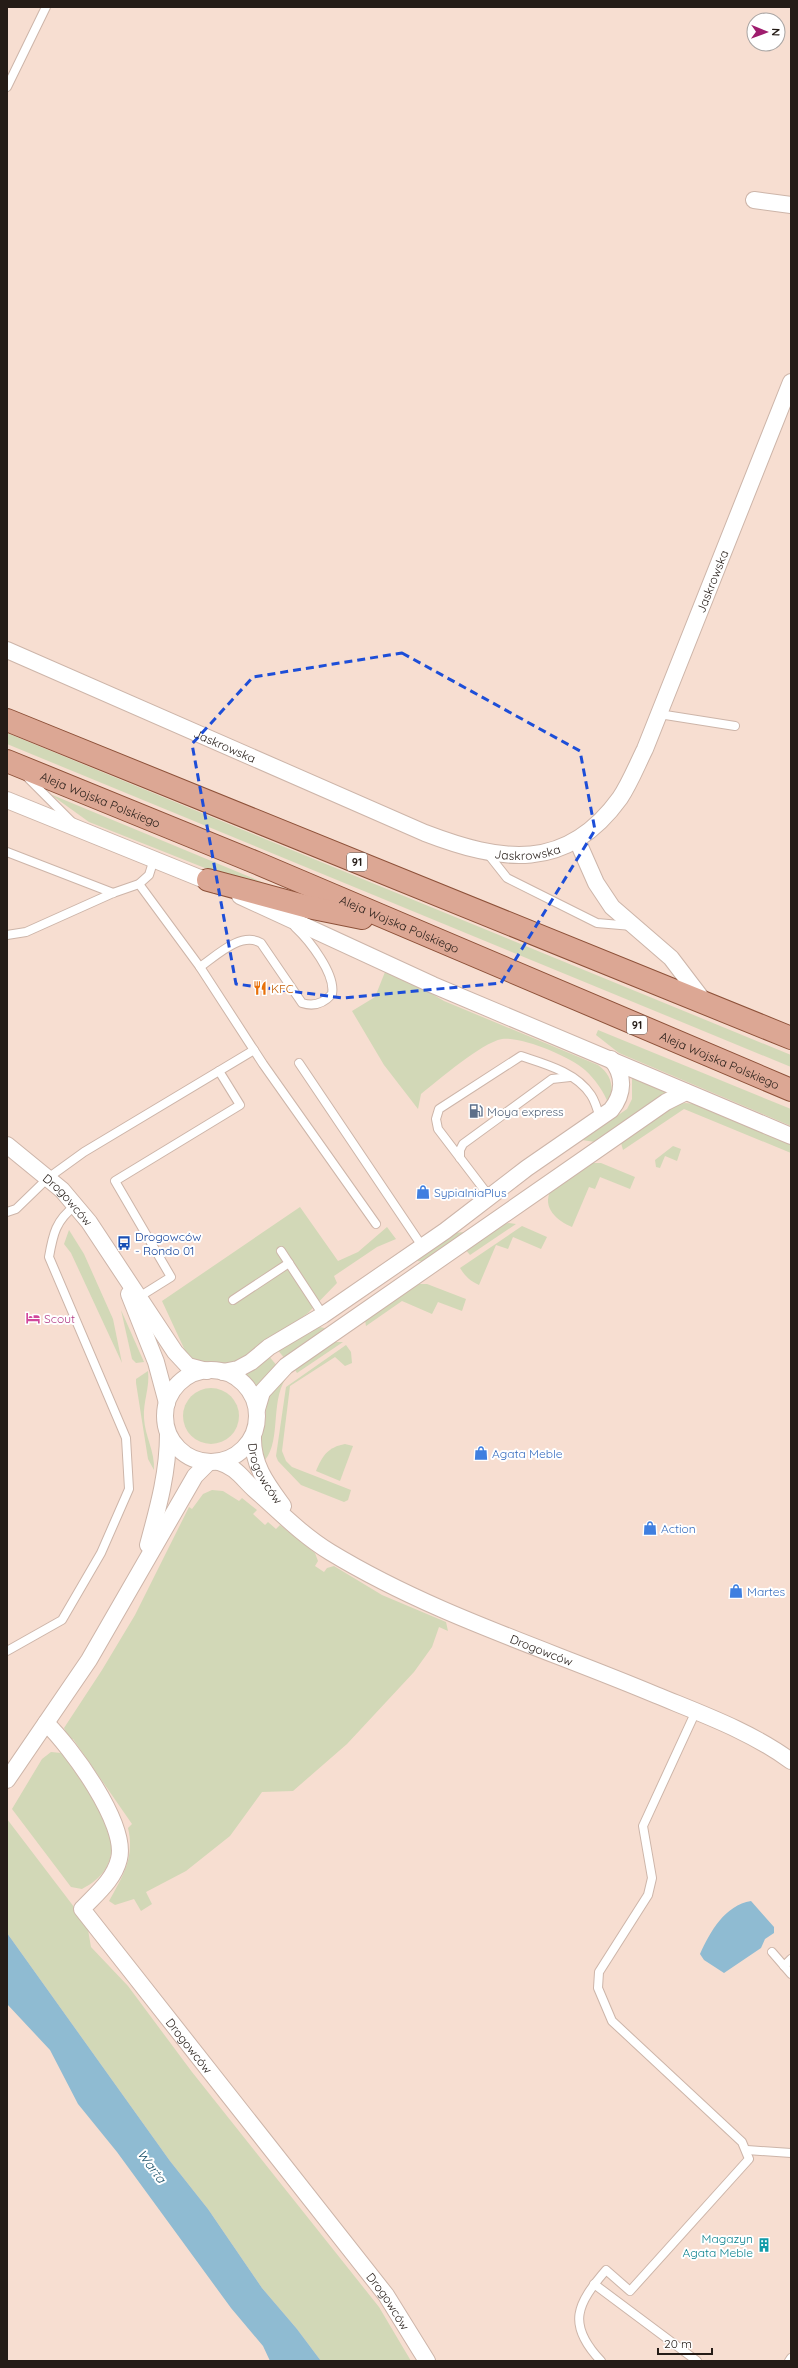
<svg xmlns="http://www.w3.org/2000/svg" width="798" height="2368" font-family="Quicksand,sans-serif">
  <style>
    .green { fill: #d2d8b7 }
    .water { fill: #8fbbd2 }
    .lines { fill: none; stroke-linecap: round; stroke-linejoin: round }
    .service-casing { stroke: #cdb5a9; stroke-width: 10 }
    .minor-casing { stroke: #cdb5a9; stroke-width: 18 }
    .primary-casing { stroke: #8d5139; stroke-width: 24 }
    .service { stroke: #fff; stroke-width: 8 }
    .minor { stroke: #fff; stroke-width: 16 }
    .primary { stroke: #dca794; stroke-width: 22 }
    .marked { fill: none; stroke: #1d4ed8; stroke-width: 3; stroke-dasharray: 8 5; stroke-linejoin: round }
    .labels { text-anchor: middle; dominant-baseline: central; stroke-width: 4; stroke-linejoin: round; paint-order: stroke }
    .shield { fill: #fff; stroke: #66605d; stroke-width: 1 }
    .shield-label { font-size: 11px; font-weight: bold; fill: #251c17 }
    .street-label { font-size: 12px; fill: #251c17; stroke: #fff }
    .food-label { font-size: 12px; fill: #c56008; stroke: #fff; text-anchor: start }
    .service-label { font-size: 12px; fill: #4e5e75; stroke: #fff; text-anchor: start }
    .shop-label { font-size: 12px; fill: #366cbe; stroke: #fff; text-anchor: start }
    .transit-label { font-size: 12px; fill: #164399; stroke: #fff; text-anchor: start }
    .hotel-label { font-size: 12px; fill: #b23c85; stroke: #fff; text-anchor: start }
    .culture-label { font-size: 12px; fill: #0d838f; stroke: #fff; text-anchor: end }
    .water-label { font-size: 13px; font-style: italic; fill: #184f68; stroke: #fff }
  </style>
  <rect width="100%" height="100%" fill="#f7ded1"/>
  <g class="green">
    <path d="M 7,733 L 791,1055 L 791,1067 L 7,744 Z"/>
    <path d="M 50,794 L 281,890 L 225,876 L 89,822 Z"/>
    <path d="M 387,967 L 444,1001 L 598,1065 C 613,1076 614,1089 609,1105 C 604,1092 595,1079 585,1070 C 571,1057 521,1036 502,1039 C 481,1043 439,1080 421,1094 L 418,1109 L 384,1065 L 352,1011 L 375,997 Z"/>
    <path d="M 598,1030 L 791,1109 L 791,1126 L 619,1053 L 596,1035 Z"/>
    <path d="M 632,1077 L 667,1092 L 595,1142 L 582,1140 L 627,1109 L 632,1099 Z"/>
    <path d="M 686,1103 L 694,1104 L 791,1144 L 791,1153 L 684,1109 L 623,1150 L 621,1143 L 622,1138 L 677,1104 Z"/>
    <path d="M 673,1146 L 681,1149 L 677,1161 L 665,1156 L 660,1168 L 656,1167 L 655,1160 Z"/>
    <path d="M 589,1163 L 601,1163 L 635,1177 L 630,1189 L 600,1177 L 595,1189 L 589,1187 L 572,1227 C 558,1221 541,1208 551,1190 C 555,1182 581,1169 589,1163 Z"/>
    <path d="M 300,1207 L 338,1261 L 358,1252 L 387,1227 L 396,1239 L 377,1247 L 334,1276 L 337,1283 L 308,1313 L 241,1362 C 225,1365 203,1365 188,1357 L 162,1301 Z"/>
    <path d="M 509,1223 L 516,1224 L 470,1255 L 465,1249 L 501,1224 Z"/>
    <path d="M 522,1226 L 547,1237 L 541,1249 L 513,1237 L 508,1249 L 496,1245 L 479,1285 C 470,1281 465,1276 460,1268 Z"/>
    <path d="M 69,1230 L 84,1254 L 113,1319 L 122,1363 L 71,1253 L 64,1244 Z"/>
    <path d="M 471,1231 L 427,1262 L 417,1261 L 456,1233 Z"/>
    <path d="M 414,1284 L 427,1284 L 466,1299 L 462,1311 L 438,1302 L 432,1314 L 402,1301 L 366,1326 L 365,1320 Z"/>
    <path d="M 121,1310 L 144,1362 L 136,1363 L 132,1359 Z"/>
    <path d="M 315,1326 L 329,1329 L 286,1360 L 276,1348 Z"/>
    <path d="M 335,1342 L 343,1342 L 297,1373 L 294,1368 Z"/>
    <path d="M 346,1345 L 351,1352 L 352,1363 L 345,1366 L 335,1357 L 290,1386 L 282,1451 L 286,1461 L 292,1467 L 351,1490 L 348,1500 L 344,1502 L 301,1485 L 278,1461 L 276,1456 L 286,1387 Z"/>
    <path d="M 268,1355 L 278,1367 L 256,1386 L 245,1374 Z"/>
    <path d="M 148,1371 C 150,1388 143,1401 144,1418 C 145,1437 155,1451 154,1470 L 148,1459 L 136,1383 L 136,1379 Z"/>
    <path d="M 284,1376 L 286,1378 C 269,1403 283,1446 261,1464 L 259,1440 L 265,1424 L 267,1398 Z"/>
    <circle cx="211" cy="1416" r="28"/>
    <path d="M 345,1444 L 353,1446 L 340,1481 L 316,1471 C 322,1456 328,1447 345,1444 Z"/>
    <path d="M 212,1490 L 223,1491 L 239,1501 L 242,1498 L 257,1510 L 253,1514 L 265,1525 L 268,1522 L 276,1529 L 280,1525 L 315,1553 L 318,1561 L 315,1566 L 324,1572 L 327,1568 L 334,1566 L 382,1595 L 446,1622 L 448,1631 L 439,1627 L 432,1647 L 414,1672 L 347,1744 L 293,1791 L 262,1792 L 230,1836 L 186,1871 L 146,1892 L 152,1904 L 141,1911 L 134,1899 L 115,1905 L 109,1901 C 123,1876 135,1857 128,1828 L 132,1824 L 73,1739 L 70,1740 L 64,1728 L 102,1670 L 135,1615 L 189,1507 L 192,1509 L 203,1494 Z"/>
    <path d="M 51,1752 L 61,1753 L 67,1760 C 92,1799 144,1857 82,1889 L 71,1887 L 12,1809 L 42,1759 Z"/>
    <path d="M 7,1819 L 87,1924 L 91,1947 L 128,1986 L 192,2072 L 379,2307 L 411,2361 L 321,2361 L 297,2329 L 262,2288 L 208,2209 L 170,2161 L 7,1933 Z"/>
  </g>
  <g class="water">
    <path d="M 751,1901 L 774,1927 L 774,1933 L 765,1939 L 761,1948 L 724,1973 L 704,1960 L 700,1954 C 710,1932 725,1905 751,1901 Z"/>
    <path d="M 7,1933 L 170,2161 L 208,2209 L 262,2288 L 297,2329 L 321,2361 L 270,2361 L 263,2346 L 231,2308 L 117,2152 L 78,2104 L 50,2050 L 7,2004 Z"/>
  </g>
  <g class="lines">
    <defs>
      <g id="service">
        <path d="M 7,87 L 46,7"/>
        <path d="M 659,714 L 735,726"/>
        <path d="M 26,776 L 71,821"/>
        <path d="M 7,852 L 113,893"/>
        <path d="M 488,854 L 507,878 L 597,923 L 632,926"/>
        <path d="M 139,884 L 200,967 L 263,1064 L 376,1224"/>
        <path d="M 7,935 L 26,932 L 113,893 L 139,884 L 149,875 L 154,859"/>
        <path d="M 200,967 C 216,956 241,931 261,943 L 302,1003 C 314,1007 324,1003 332,994 C 336,974 309,940 295,927"/>
        <path d="M 299,1063 L 422,1246"/>
        <path d="M 460,1158 L 460,1150 L 463,1144 L 552,1079 L 570,1077"/>
        <path d="M 489,1196 L 438,1129 L 436,1119 L 439,1109 L 521,1056 C 545,1064 576,1072 591,1095 C 595,1101 598,1111 600,1118"/>
        <path d="M 7,1212 L 16,1209 L 48,1178 L 84,1152 L 254,1050"/>
        <path d="M 281,1251 L 323,1315"/>
        <path d="M 139,1297 L 171,1277 L 115,1181 L 240,1105 L 219,1071"/>
        <path d="M 233,1300 L 289,1263"/>
        <path d="M 7,1651 L 62,1620 L 101,1553 L 129,1489 L 126,1438 L 49,1257 C 53,1234 56,1220 75,1206"/>
        <path d="M 772,1952 L 791,1974"/>
        <path d="M 784,1966 L 791,1959"/>
        <path d="M 747,2150 L 791,2153"/>
        <path d="M 594,2284 L 697,2361"/>
        <path d="M 601,2361 C 566,2324 577,2304 606,2270 L 630,2291 L 749,2159 L 742,2142 L 612,2021 L 598,1988 L 599,1972 L 648,1895 L 652,1878 L 643,1826 L 696,1711"/>
        <path d="M 789,2361 L 791,2358"/>
      </g>
      <g id="minor">
        <path d="M 754,200 L 791,205"/>
        <path id="s1" d="M 7,650 L 425,833 C 501,862 566,873 620,798 C 630,783 637,765 645,749 L 791,382"/>
        <path d="M 7,800 L 217,885"/>
        <path d="M 577,840 L 596,883 L 612,907 L 671,958 L 706,1004"/>
        <path d="M 240,896 L 433,985 L 791,1136"/>
        <path id="s2" d="M 7,1145 L 62,1190 L 89,1222 L 175,1352 L 188,1366 L 207,1371"/>
        <path d="M 129,1294 L 156,1362 L 167,1403"/>
        <circle cx="211" cy="1416" r="46"/>
        <path d="M 223,1372 L 238,1369 L 251,1362 L 269,1347 L 323,1315 L 445,1231 L 527,1168 L 611,1110 C 624,1094 625,1075 611,1059"/>
        <path d="M 257,1409 L 262,1392 L 286,1366 L 666,1102 L 686,1092"/>
        <path id="s3" d="M 253,1436 C 252,1465 267,1484 283,1506"/>
        <path id="s4" d="M 219,1462 C 236,1467 242,1478 254,1489 C 279,1511 302,1535 330,1552 C 432,1614 547,1649 656,1695 C 702,1714 750,1731 791,1761"/>
        <path d="M 148,1545 C 158,1508 168,1473 168,1434"/>
        <path id="s5" d="M 46,1723 C 70,1746 128,1824 119,1859 C 114,1880 96,1894 82,1909 L 386,2295 L 427,2361"/>
        <path d="M 7,1780 L 89,1660 L 195,1476 L 209,1462"/>
      </g>
      <g id="primary">
        <path d="M 7,720 L 791,1038"/>
        <path id="s6" d="M 7,761 L 257,863 L 791,1090"/>
        <path d="M 208,880 L 308,907 L 362,918"/>
      </g>
    </defs>
    <use href="#service" class="service-casing"/>
    <use href="#minor" class="minor-casing"/>
    <use href="#primary" class="primary-casing"/>
    <use href="#service" class="service"/>
    <use href="#minor" class="minor"/>
    <use href="#primary" class="primary"/>
  </g>
  <path class="marked" d="M 402,653 L 580,751 L 595,830 L 501,983 L 343,998 L 236,984 L 192,744 L 253,677 Z"/>
  <defs>
    <symbol id="restaurant-bare" viewBox="-9 -9 18 18"><path d="M-5-6h1v4h1v-4h1v4h1v-4h1v5L-1.5 .5V6h-2V.5L-5-1ZM5-6V6H3V1.5H1.5Q1.5-4 5-6Z" fill="#e8710a" stroke="#fff" stroke-width="2.5" paint-order="stroke"/></symbol>
    <symbol id="fuel-bare" viewBox="-9 -9 18 18"><path d="M-5.5-6h7V0h2V4h1.3V-2.5L3-4.5l.8-.8L6-3V5H2.5V1h-1V6h-7ZM-4.2-4.7v3.2H.2V-4.7Z" fill="#5c6f8a" stroke="#fff" stroke-width="2.5" paint-order="stroke"/></symbol>
    <symbol id="shop-bare" viewBox="-9 -9 18 18"><path d="M-5-2.5h2.3a2.7 3.5 0 0 1 5.4 0H5L5.5 6h-11ZM-1.5-2.5h3a1.5 2.3 0 0 0-3 0Z" fill="#3f7fe0" stroke="#fff" stroke-width="2.5" paint-order="stroke"/></symbol>
    <symbol id="bus-bare" viewBox="-9 -9 18 18"><path d="M-5-6H5V4H4V6H2V4H-2V6H-4V4H-5ZM-3.5-4V0h7V-4ZM-3.5 1.2v1.5H-2V1.2ZM2 1.2v1.5H3.5V1.2Z" fill="#1a4fb4" stroke="#fff" stroke-width="2.5" paint-order="stroke"/></symbol>
    <symbol id="hotel-bare" viewBox="-9 -9 18 18"><path d="M-6-4.5h1.5V1H6V5H4.5V3h-9V5H-6ZM-4 0a1.8 1.8 0 1 1 3.6 0ZM.5 0V-2.5h3Q6-2.5 6 0Z" fill="#d1479c" stroke="#fff" stroke-width="2.5" paint-order="stroke"/></symbol>
    <symbol id="building-bare" viewBox="-9 -9 18 18"><path d="M-4-6H4V6H1V3H-1V6H-4ZM-2.5-4.3h1.7v1.8h-1.7ZM.8-4.3h1.7v1.8H.8ZM-2.5-1h1.7V.8h-1.7ZM.8-1h1.7V.8H.8Z" fill="#0f9aa8" stroke="#fff" stroke-width="2.5" paint-order="stroke"/></symbol>
  </defs>
  <g fill-rule="evenodd">
    <use href="#restaurant-bare" x="250" y="978" width="20" height="20"/>
    <use href="#fuel-bare" x="466" y="1101" width="20" height="20"/>
    <use href="#shop-bare" x="413" y="1182" width="20" height="20"/>
    <use href="#bus-bare" x="114" y="1233" width="20" height="20"/>
    <use href="#hotel-bare" x="23" y="1308" width="20" height="20"/>
    <use href="#shop-bare" x="471" y="1443" width="20" height="20"/>
    <use href="#shop-bare" x="640" y="1518" width="20" height="20"/>
    <use href="#shop-bare" x="726" y="1581" width="20" height="20"/>
    <use href="#building-bare" x="754" y="2235" width="20" height="20"/>
  </g>
  <g class="labels">
    <g class="shield">
      <rect x="347" y="853" width="20" height="18" rx="3"/>
      <rect x="627" y="1016" width="20" height="18" rx="3"/>
    </g>
    <g class="shield-label">
      <text x="357" y="862">91</text>
      <text x="637" y="1025">91</text>
    </g>
    <g class="street-label">
      <text stroke="none"><textPath href="#s1" startOffset="910">Jaskrowska</textPath></text>
      <text stroke="none"><textPath href="#s1" startOffset="238">Jaskrowska</textPath></text>
      <text stroke="none"><textPath href="#s6" startOffset="101">Aleja Wojska Polskiego</textPath></text>
      <text stroke="none"><textPath href="#s1" startOffset="562">Jaskrowska</textPath></text>
      <text stroke="none"><textPath href="#s6" startOffset="425">Aleja Wojska Polskiego</textPath></text>
      <text stroke="none"><textPath href="#s6" startOffset="773">Aleja Wojska Polskiego</textPath></text>
      <text stroke="none"><textPath href="#s2" startOffset="82">Drogowców</textPath></text>
      <text stroke="none"><textPath href="#s3" startOffset="40">Drogowców</textPath></text>
      <text stroke="none"><textPath href="#s4" startOffset="377">Drogowców</textPath></text>
      <text stroke="none"><textPath href="#s5" startOffset="395">Drogowców</textPath></text>
      <text stroke="none"><textPath href="#s5" startOffset="719">Drogowców</textPath></text>
    </g>
    <g class="food-label">
      <text x="271" y="988">KFC</text>
    </g>
    <g class="service-label">
      <text x="487" y="1111">Moya express</text>
    </g>
    <g class="shop-label">
      <text x="434" y="1192">SypialniaPlus</text>
      <text x="492" y="1453">Agata Meble</text>
      <text x="661" y="1528">Action</text>
      <text x="747" y="1591">Martes</text>
    </g>
    <g class="transit-label">
      <text x="135" y="1236">Drogowców<tspan x="135" dy="14">- Rondo 01</tspan></text>
    </g>
    <g class="hotel-label">
      <text x="44" y="1318">Scout</text>
    </g>
    <g class="culture-label">
      <text x="753" y="2238">Magazyn<tspan x="753" dy="14">Agata Meble</tspan></text>
    </g>
    <g class="water-label">
      <text transform="translate(152 2166) rotate(53)">Warta</text>
    </g>
  </g>
  <rect width="798" height="2368" fill="none" stroke="#251c17" stroke-width="16"/>
  <g transform="translate(766 32) rotate(91)"><circle r="19" fill="#ffffff" stroke="#a8a4a2"/>
  <path d="M0-3L7 15L0 10L-7 15Z" fill="#9f1d6e"/>
  <text y="-6" font-size="11" font-weight="bold" text-anchor="middle" fill="#251c17">N</text>
  </g>
  <path d="M658 2348v6h54v-6" fill="none" stroke="#251c17" stroke-width="2"/>
  <text x="664" y="2348" font-size="12" fill="#251c17" stroke="#ffffff" stroke-width="3" paint-order="stroke">20 m</text>
</svg>
